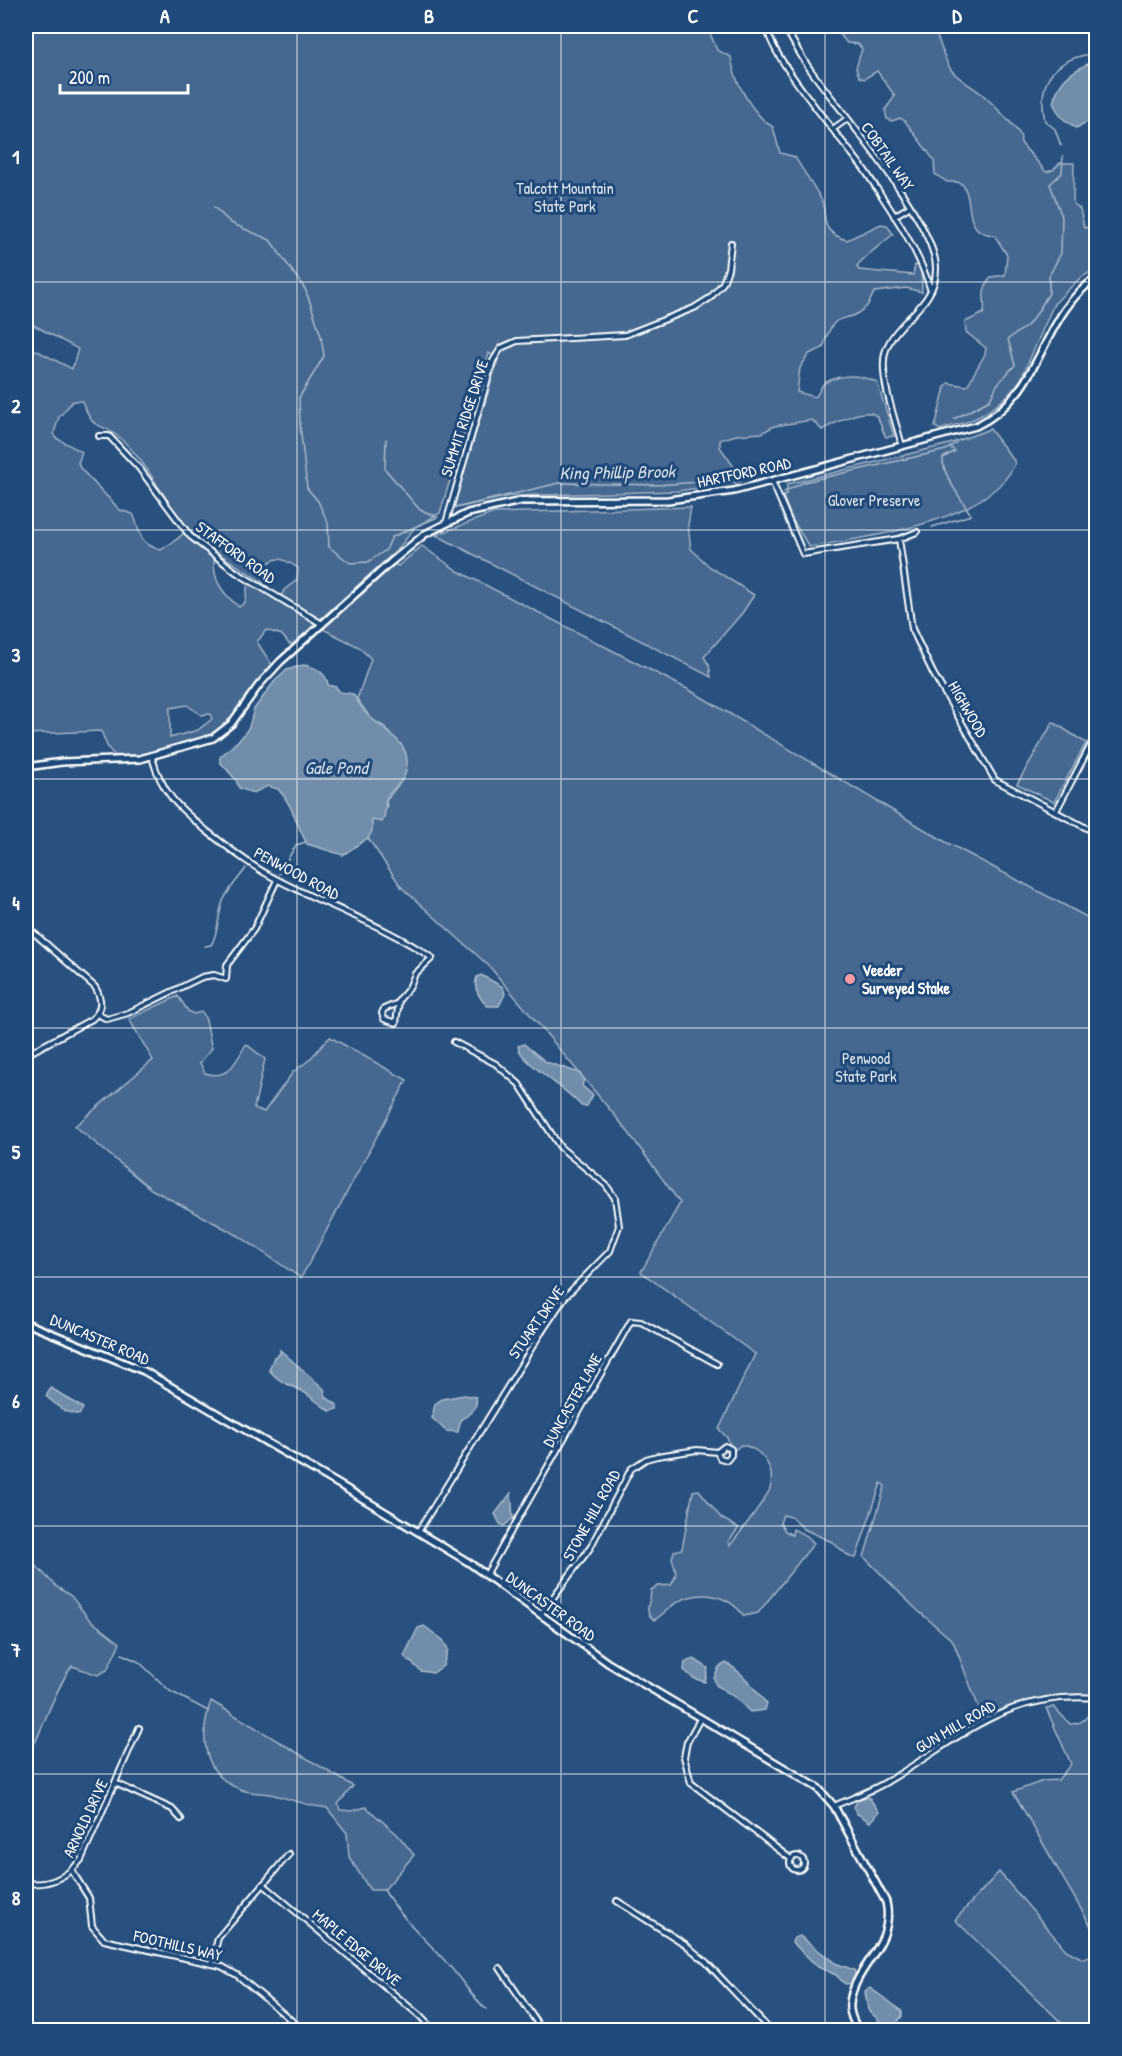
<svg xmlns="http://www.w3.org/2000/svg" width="1122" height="2056" font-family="'Patrick Hand',sans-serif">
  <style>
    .green { fill: #446890; stroke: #a2b4c8; stroke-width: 1.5; fill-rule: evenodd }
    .water { fill: #718dab; stroke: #aabbcd; stroke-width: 1.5 }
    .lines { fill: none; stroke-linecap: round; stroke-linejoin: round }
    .stream { stroke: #aabbcd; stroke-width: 1.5 }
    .street-casing { stroke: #fff; stroke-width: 8 }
    .secondary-casing { stroke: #fff; stroke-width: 10 }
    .street { stroke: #1f4a7a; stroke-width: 4 }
    .secondary { stroke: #1f4a7a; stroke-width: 5 }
    .grid { fill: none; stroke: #fff; stroke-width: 1.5; stroke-opacity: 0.55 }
    .poi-dot { fill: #ff9aa2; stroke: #1f4a7a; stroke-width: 2 }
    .labels { text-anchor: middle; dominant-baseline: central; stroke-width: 6; stroke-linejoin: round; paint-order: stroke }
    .street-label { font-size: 16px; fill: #fff; stroke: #1f4a7a }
    .park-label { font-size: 16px; fill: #dae1e9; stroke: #1f4a7a }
    .poi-label { font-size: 16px; font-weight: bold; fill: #fff; stroke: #1f4a7a; text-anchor: start }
    .water-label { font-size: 18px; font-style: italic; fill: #d4dde6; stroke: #1f4a7a }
    .neatline { fill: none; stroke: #fff; stroke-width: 2 }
    .grid-label { font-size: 20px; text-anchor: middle; font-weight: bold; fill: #fff }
  </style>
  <rect width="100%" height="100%" fill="#28517f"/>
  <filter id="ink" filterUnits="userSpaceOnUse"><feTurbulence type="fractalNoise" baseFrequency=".0167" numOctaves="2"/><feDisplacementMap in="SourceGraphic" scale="12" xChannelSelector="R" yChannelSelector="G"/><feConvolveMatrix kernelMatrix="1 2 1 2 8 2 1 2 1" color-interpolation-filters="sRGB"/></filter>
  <g filter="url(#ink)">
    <g class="green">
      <path d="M 26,26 L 707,26 L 717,50 L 731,57 C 734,82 753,115 773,127 L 780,153 L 795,157 C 803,171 813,184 821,199 C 829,214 816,231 847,240 L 881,224 L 887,225 L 893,234 C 885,242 862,258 857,266 L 859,270 L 913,275 L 915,265 L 921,267 L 922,292 L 906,288 L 875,292 C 871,296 870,304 865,308 C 843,328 836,304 823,348 L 809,354 L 800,368 L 797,392 L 815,397 C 820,393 820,385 826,382 C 844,373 860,375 877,382 L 894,436 L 886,437 C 882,431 881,421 876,416 C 866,405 831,425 822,430 L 812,420 L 774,426 L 762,433 L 736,435 L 720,440 L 720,447 L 741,477 L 740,482 L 734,483 L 677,491 L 510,496 L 457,508 L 454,504 L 498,360 L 489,353 L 440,513 L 415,527 L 399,548 L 293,644 L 289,644 L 282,635 L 266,630 L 257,642 L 272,665 L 229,723 C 200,746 152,755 116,757 L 108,748 L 101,731 L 26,734 L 26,345 L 72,369 L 78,349 L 26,321 ZM 73,401 L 82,401 C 95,433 94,419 116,435 C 147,459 162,499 187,527 C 183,538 170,543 161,550 C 136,543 141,530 133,514 L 120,510 L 80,468 L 78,463 L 82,452 L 56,438 L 54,433 L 59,417 ZM 218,553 L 268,586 L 264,567 C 277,554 284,559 298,568 L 297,580 L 284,590 L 280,599 L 248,583 L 245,602 L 239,607 C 221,592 211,578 215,554 ZM 187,705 L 201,715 L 210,714 L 212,719 L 198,730 L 170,738 L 170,708 Z"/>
      <path d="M 833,26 L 929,26 C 942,37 941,57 952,71 C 961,81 972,86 982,94 C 989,100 1017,128 1020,135 C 1023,142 1018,138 1022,144 C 1030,154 1038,162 1046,172 L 1053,170 L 1060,163 L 1074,163 L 1073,203 L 1080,209 L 1084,228 L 1096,225 L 1096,268 L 1078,280 L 1054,304 L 1021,379 C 1007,399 987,415 964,423 C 956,425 948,426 940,430 L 935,427 L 945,387 L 948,383 L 967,386 L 985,354 L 986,348 L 966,332 L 965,322 L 984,313 C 986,296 979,294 991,277 L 1005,275 L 1007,255 L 995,236 C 990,234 984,234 980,231 C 965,221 973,199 963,185 L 958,182 L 947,182 L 935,174 L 934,160 L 905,121 L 900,118 L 892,121 L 887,119 L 885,110 L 895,96 L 877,71 L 864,79 L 859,77 L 856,68 L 862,49 L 858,44 L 847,43 Z"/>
      <path d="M 990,429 L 1015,462 L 1014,466 C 985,523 867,537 809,547 L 792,519 L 783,497 L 787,493 L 787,484 L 949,444 Z"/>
      <path d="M 691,507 L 688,525 L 691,549 L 710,567 L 754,595 L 743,612 L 704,657 L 709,665 L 711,677 L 436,535 L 494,513 Z"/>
      <path d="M 422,546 L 458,571 L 693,692 L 944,841 L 1096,922 L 1096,1698 L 1031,1701 L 984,1721 L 953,1641 L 916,1609 L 864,1557 L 885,1486 L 881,1483 L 856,1558 L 850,1557 L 832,1542 L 804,1529 L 791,1517 L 783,1515 L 780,1523 L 785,1531 L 792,1535 L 793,1529 L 807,1536 L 814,1543 L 758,1613 L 744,1616 C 728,1594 700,1589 676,1603 C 668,1608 663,1615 654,1620 C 642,1611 651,1603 651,1590 L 658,1586 L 671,1585 C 679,1572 675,1570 672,1558 L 674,1551 L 682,1549 L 693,1491 L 699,1490 L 721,1518 L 739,1528 L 728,1542 L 730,1545 C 736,1539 768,1495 770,1489 C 776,1467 761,1448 741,1445 L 732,1452 L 728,1439 L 719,1429 L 755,1354 L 641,1272 L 680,1203 L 626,1129 L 550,1038 L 489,966 L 402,888 L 368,838 L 372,820 L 387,806 L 386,801 L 402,780 L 406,758 L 385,727 L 371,719 L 357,699 L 371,659 L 359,647 L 321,628 L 390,562 L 398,566 Z"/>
      <path d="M 1053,722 L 1086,743 L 1054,802 L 1017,784 Z"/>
      <path d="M 178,996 L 188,1011 L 193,1014 L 202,1012 C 209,1021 208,1037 212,1048 L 200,1063 L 205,1073 C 228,1081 236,1062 246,1044 L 265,1059 L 254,1108 L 264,1112 L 293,1072 L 308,1061 L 330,1037 L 407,1080 L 301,1278 L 239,1236 L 151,1189 L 75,1126 L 153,1060 L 129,1019 Z"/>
      <path d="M 26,1556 L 57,1587 L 71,1596 L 89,1619 L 120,1643 L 107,1670 L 98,1675 L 72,1666 C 58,1684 45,1721 35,1743 L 26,1743 Z"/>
      <path d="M 211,1701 L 353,1786 L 338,1804 L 340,1810 L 352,1811 L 366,1807 L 398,1835 L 414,1855 L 384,1890 L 370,1890 L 349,1857 L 347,1833 L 327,1808 C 310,1806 295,1801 278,1796 C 267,1792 253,1794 242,1790 C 202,1776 199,1735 211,1701 Z"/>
      <path d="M 1096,1704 L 1096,1935 L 1013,1792 L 1043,1781 L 1058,1780 L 1071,1764 L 1046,1708 L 1054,1707 L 1070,1724 C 1086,1724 1088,1714 1096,1704 Z"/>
      <path d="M 999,1872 L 1066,1950 L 1083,1959 L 1096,1955 L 1096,2030 L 1069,2030 L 955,1920 Z"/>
    </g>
    <g class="water">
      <path d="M 1088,64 L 1096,64 L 1096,117 L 1076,128 L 1061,117 L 1053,103 C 1058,82 1070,72 1088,64 Z"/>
      <path d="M 303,665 C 314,666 327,673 328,685 L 336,687 L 340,692 L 353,694 C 358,701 362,710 369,716 C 386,733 415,743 405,774 C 402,785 389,789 386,800 C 384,808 387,814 382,822 L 372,820 L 372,831 L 368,838 L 343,855 L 307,844 C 296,824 293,805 278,789 L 268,786 L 253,793 L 239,788 L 236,780 L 220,762 L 220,757 L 242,737 L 249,727 L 254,709 L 274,682 L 287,670 Z"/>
      <path d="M 481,975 L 503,987 L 505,994 L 499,1006 L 487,1006 C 480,999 472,987 477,977 Z"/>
      <path d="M 524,1044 L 546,1062 L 579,1073 L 584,1079 L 582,1086 L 593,1095 L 587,1106 L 581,1106 C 570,1090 519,1062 518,1046 Z"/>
      <path d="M 280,1350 L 324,1389 L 326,1397 L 337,1405 L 337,1409 L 330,1411 C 320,1405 312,1397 302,1391 C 288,1384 280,1383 269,1370 L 274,1357 L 280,1354 Z"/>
      <path d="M 51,1388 L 83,1408 L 79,1415 L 64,1411 L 46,1396 Z"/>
      <path d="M 464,1395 L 476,1397 C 479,1406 469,1416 461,1419 L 458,1432 L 446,1431 L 432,1418 L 435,1404 L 442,1399 Z"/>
      <path d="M 511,1493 L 513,1518 L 504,1526 L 500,1524 L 495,1514 Z"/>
      <path d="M 424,1626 L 443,1640 L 448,1649 L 443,1666 L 433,1673 L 421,1671 L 404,1656 L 418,1628 Z"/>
      <path d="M 694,1659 L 708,1668 L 705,1682 L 693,1678 L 684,1670 L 685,1662 Z"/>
      <path d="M 726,1663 C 744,1673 754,1689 767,1704 L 765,1710 L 750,1712 L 736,1698 L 716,1685 L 714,1678 L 719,1667 Z"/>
      <path d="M 869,1797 L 879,1812 L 870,1822 L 856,1813 L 854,1807 L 858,1799 Z"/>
      <path d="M 800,1936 L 835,1963 L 854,1970 L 856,1976 L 853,1983 L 845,1984 L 836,1975 L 818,1967 L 792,1942 L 794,1938 Z"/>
      <path d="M 870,1988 L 902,2011 L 902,2016 L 895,2026 L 885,2026 L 868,2010 L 865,1992 Z"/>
    </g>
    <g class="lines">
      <g class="stream">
        <path d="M 1061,146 L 1055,129 L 1045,121 C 1036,79 1056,58 1096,53"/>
        <path d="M 214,207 L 231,223 L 270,240 L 305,289 L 311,305 L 321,336 L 324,356 L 299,398 L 300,425 L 307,488 L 318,501 L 328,523 L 329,547 L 350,563 L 368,562 L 386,550 L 392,537 L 438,517"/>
        <path d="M 954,419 L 990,400 L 997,385 L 1015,365 L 1008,339 L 1027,326 L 1037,313 L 1049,293 L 1049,276 L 1061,253 L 1062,217 L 1050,184 L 1062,173 L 1063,156"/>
        <path d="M 386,439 L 385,469 L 420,510 L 436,516"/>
        <path d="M 784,492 L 804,482 L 946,450 L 956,443"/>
        <path d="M 455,508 L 559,483 L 657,485 L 699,482 L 715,485 L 738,475 L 743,479"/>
        <path d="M 932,527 L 971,515 C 963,501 941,473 943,458 L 955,451 L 951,448"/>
        <path d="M 279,874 L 296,845 L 306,842"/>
        <path d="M 205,946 L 211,945 C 218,934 218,917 222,904 C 225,892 239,879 246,868"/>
        <path d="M 122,1654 L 139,1662 L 170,1691 L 208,1711"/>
        <path d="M 384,1890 C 400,1917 425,1938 446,1962 C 460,1977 470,1995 486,2009"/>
      </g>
      <defs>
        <g id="street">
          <path d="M 768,26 C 762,48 849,148 866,172 C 890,209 917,246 930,288"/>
          <path d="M 784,26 C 793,41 801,57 812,72 C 841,112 938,225 936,270 C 935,308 894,320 885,353 C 879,378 896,421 902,446"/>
          <path d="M 833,129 L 847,119"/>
          <path d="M 894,216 L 909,207"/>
          <path d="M 99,436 L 109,436 L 139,468 L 190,536 L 236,572 L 322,624"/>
          <path d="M 772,481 L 803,554 L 899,539 L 917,532"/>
          <path d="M 446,523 L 493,361 L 501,348 L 517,341 L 625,335 L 694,308 L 710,298 L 723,283 L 728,269 L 731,243"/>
          <path d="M 899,539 L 912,629 L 933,673 L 995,780 L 1096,833"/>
          <path d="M 152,757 C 162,794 179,808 208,832 C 230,849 251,866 276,879 C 327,906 384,925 432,958 L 415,974 L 409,988 L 399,1000 L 396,1023 L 384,1019 L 382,1013 L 384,1009 L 398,1003"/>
          <path d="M 1056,811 L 1096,735"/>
          <path d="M 26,926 L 95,987 C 102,999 103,1009 92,1019 L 26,1055"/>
          <path d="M 97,1014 L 107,1019 L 128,1013 L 202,977 L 214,975 L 226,979 L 227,965 L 254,929 L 277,880"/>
          <path d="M 418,1532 L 539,1336 L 565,1297 L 610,1251 L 619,1226 L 615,1198 L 606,1185 L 560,1147 L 519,1084 L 496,1064 L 454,1042"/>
          <path d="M 486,1575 L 631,1321 L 641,1322 L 717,1364"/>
          <path d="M 540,1615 L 590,1548 L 631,1469 L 646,1459 L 657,1456 L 697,1450 L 717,1452 L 720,1458 L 727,1460 L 731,1455 L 731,1449 L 725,1446 L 717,1452"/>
          <path d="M 700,1719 L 687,1742 L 684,1757 L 691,1783 L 791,1859"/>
          <path d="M 115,1783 L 172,1809 L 181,1819"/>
          <path d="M 834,1806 C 852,1798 872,1791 888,1781 C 961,1738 1005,1691 1096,1698"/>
          <circle cx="797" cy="1863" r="7"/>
          <path d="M 72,1871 L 89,1898 L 92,1926 L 104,1940 L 221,1966 L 237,1975 L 303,2030"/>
          <path d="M 26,1883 C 49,1886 66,1878 81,1860 L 139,1728"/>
          <path d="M 263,1884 L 420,2016 L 433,2030"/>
          <path d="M 617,1901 L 685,1944 L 706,1962 L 770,2030"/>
          <path d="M 212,1963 L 218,1938 L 289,1854"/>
          <path d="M 500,1968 L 542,2030"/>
        </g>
        <g id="secondary">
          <path d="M 26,767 L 62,762 L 140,759 L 213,738 L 231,724 L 259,685 L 280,662 L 391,562 L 425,534 L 468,513 L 521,501 L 668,500 L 734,491 L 976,426 C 1044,394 1038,318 1096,278"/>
          <path d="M 26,1323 L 144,1371 L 345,1488 L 468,1562 L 608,1663 L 818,1788 L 834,1806 L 886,1902 C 896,1946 853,1966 850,2004 C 849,2014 854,2022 858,2030"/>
        </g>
      </defs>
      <use href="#street" class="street-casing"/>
      <use href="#secondary" class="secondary-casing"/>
      <use href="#street" class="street"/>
      <use href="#secondary" class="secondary"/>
    </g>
  </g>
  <path class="grid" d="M 297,26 L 297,2030M 561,26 L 561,2030M 825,26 L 825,2030M 26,282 L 1096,282M 26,530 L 1096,530M 26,779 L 1096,779M 26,1028 L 1096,1028M 26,1277 L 1096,1277M 26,1526 L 1096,1526M 26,1774 L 1096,1774"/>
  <circle class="poi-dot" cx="850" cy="979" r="6"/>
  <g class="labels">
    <g class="street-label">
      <text transform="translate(888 156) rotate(55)">COBTAIL WAY</text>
      <text transform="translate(464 418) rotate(-72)">SUMMIT RIDGE DRIVE</text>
      <text transform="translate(744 472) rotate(-12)">HARTFORD ROAD</text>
      <text transform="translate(236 552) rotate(36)">STAFFORD ROAD</text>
      <text transform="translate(968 709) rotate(60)">HIGHWOOD</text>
      <text transform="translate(297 873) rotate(28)">PENWOOD ROAD</text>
      <text transform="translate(536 1322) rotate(-55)">STUART DRIVE</text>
      <text transform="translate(100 1339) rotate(23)">DUNCASTER ROAD</text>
      <text transform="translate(572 1400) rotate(-61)">DUNCASTER LANE</text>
      <text transform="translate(591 1515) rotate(-61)">STONE HILL ROAD</text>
      <text transform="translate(551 1606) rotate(36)">DUNCASTER ROAD</text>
      <text transform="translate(955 1726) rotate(-30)">GUN MILL ROAD</text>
      <text transform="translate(85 1818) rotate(-65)">ARNOLD DRIVE</text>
      <text transform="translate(178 1945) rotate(13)">FOOTHILLS WAY</text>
      <text transform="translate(357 1947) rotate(40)">MAPLE EDGE DRIVE</text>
    </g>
    <g class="park-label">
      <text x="565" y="188">Talcott Mountain<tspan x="565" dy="18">State Park</tspan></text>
      <text x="874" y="500">Glover Preserve</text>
      <text x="866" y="1058">Penwood<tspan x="866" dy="18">State Park</tspan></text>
    </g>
    <g class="poi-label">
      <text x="862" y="970">Veeder<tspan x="862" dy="18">Surveyed Stake</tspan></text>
    </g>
    <g class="water-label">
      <text transform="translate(617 472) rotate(-1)">King Phillip Brook</text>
      <text x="336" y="767">Gale Pond</text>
    </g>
  </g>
  <rect width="1122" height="2056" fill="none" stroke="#1f4a7a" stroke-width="66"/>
  <path d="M60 84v9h128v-9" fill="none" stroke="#ffffff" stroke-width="3"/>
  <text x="69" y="84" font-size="18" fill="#ffffff" stroke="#1f4a7a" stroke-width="4.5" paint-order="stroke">200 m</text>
  <rect x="33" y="33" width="1056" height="1990" class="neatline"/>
  <g class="grid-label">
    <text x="165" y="23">A</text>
    <text x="429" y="23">B</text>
    <text x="693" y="23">C</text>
    <text x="957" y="23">D</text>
    <text x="16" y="164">1</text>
    <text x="16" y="413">2</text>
    <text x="16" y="662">3</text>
    <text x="16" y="910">4</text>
    <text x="16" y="1159">5</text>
    <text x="16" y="1408">6</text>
    <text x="16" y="1657">7</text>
    <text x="16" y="1905">8</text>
  </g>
</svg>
